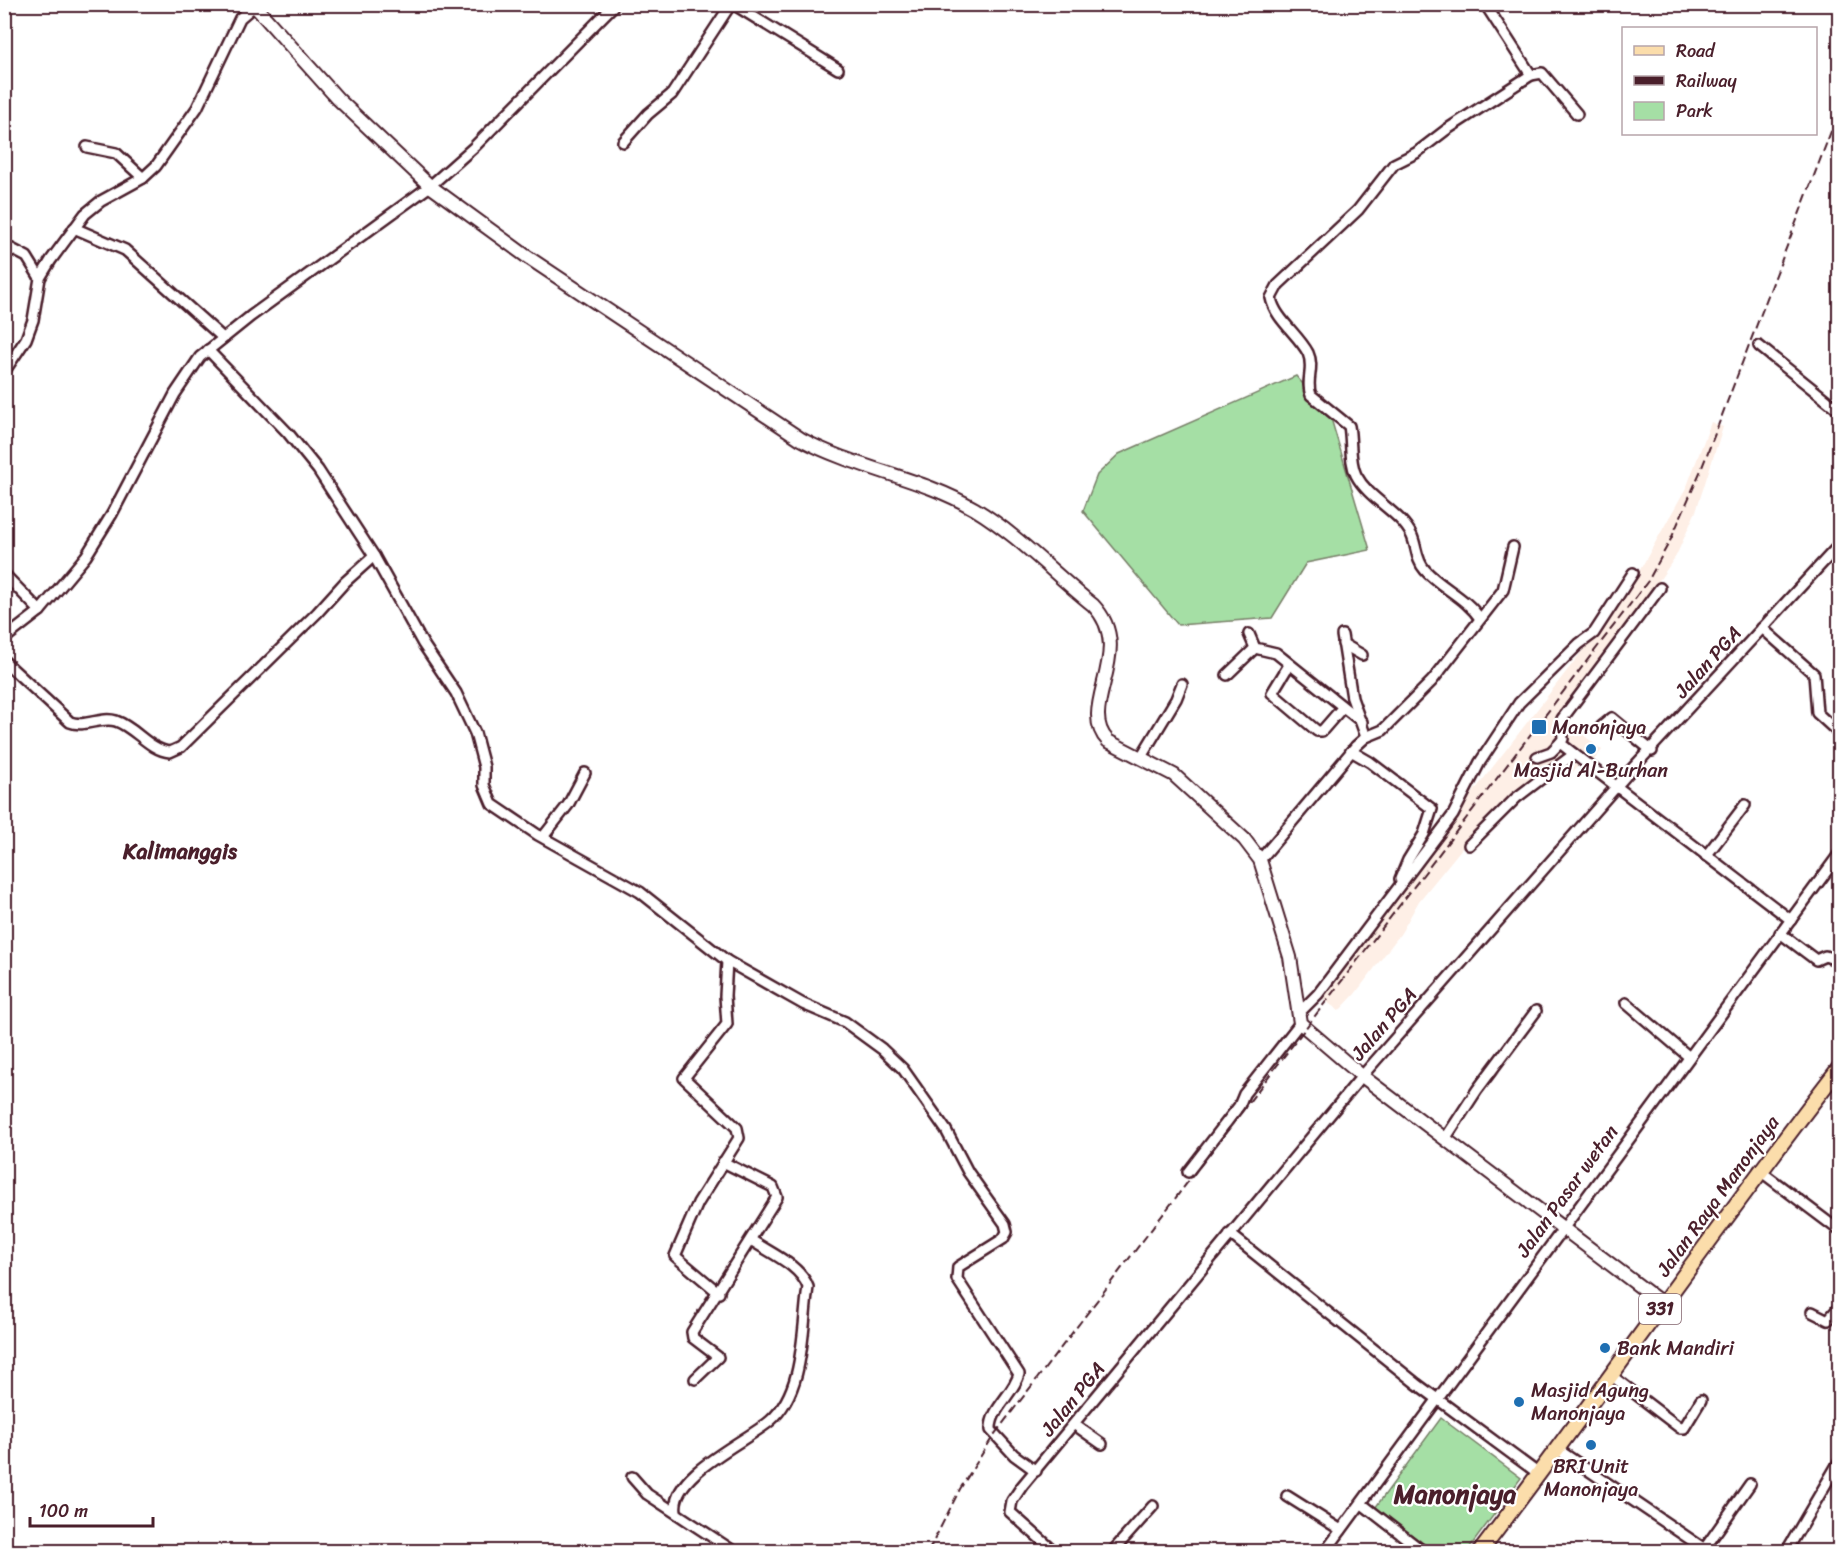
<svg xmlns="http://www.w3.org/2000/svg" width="1844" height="1556" font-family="Sriracha,sans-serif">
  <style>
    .built { fill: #feefe6 }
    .green { fill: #a5dfa5; stroke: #787f68; stroke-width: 1.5 }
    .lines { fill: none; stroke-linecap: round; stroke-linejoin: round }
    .street-casing { stroke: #4a1f2b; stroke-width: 14 }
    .secondary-casing { stroke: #4a1f2b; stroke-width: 16 }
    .primary-casing { stroke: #4a1f2b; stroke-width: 18 }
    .street { stroke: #fff; stroke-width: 9 }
    .secondary { stroke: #fff; stroke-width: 12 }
    .primary { stroke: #fbddab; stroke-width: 14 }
    .rail { stroke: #4a1f2b; stroke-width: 2; stroke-dasharray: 9 4.5; stroke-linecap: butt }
    .poi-dot { fill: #1f6fb2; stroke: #fff; stroke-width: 2 }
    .labels { text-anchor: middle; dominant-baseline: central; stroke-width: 4.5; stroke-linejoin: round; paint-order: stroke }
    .shield { fill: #fff; stroke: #80626b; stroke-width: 1.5 }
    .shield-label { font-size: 18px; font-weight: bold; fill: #4a1f2b }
    .street-label { font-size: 20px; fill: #4a1f2b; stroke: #fff }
    .poi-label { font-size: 20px; fill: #4a1f2b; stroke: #fff; text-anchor: start }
    .quarter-label { font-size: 22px; font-weight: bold; fill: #4a1f2b; stroke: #fff }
    .district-label { font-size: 26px; font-weight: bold; fill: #4a1f2b; stroke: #fff }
  </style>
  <rect width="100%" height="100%" fill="#fff"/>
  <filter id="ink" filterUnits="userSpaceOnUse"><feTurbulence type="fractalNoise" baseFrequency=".0167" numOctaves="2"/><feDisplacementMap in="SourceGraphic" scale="12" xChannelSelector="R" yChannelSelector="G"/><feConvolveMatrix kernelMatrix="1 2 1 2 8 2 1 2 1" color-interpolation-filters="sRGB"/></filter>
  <g filter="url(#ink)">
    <path class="built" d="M 1711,422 L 1723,427 L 1696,511 L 1676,556 L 1632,620 L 1560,716 L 1602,750 L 1588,768 L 1581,762 L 1572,773 L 1557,762 L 1471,837 L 1419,901 L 1401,933 L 1355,994 L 1339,1011 L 1322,998 L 1381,921 L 1401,886 L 1627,593 L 1687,486 Z"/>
    <g class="green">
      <path d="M 1296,376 L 1330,415 L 1370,550 L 1306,563 L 1272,618 L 1178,625 L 1083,511 L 1097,475 L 1119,454 Z"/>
      <path d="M 1441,1418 L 1521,1478 L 1467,1551 L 1434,1551 L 1375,1508 Z"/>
    </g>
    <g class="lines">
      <defs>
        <g id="street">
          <path d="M 733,4 L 838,69"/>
          <path d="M 1531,75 L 1542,73 L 1577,114"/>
          <path d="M 623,142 L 648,114 L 672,94 L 731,4"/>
          <path d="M 87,147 L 116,153 L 143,178"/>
          <path d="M 74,228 L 125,250 L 223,338"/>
          <path d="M 4,245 L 27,257 L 40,278"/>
          <path d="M 1759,346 L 1840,411"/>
          <path d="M 208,350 L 288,433 L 318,470 L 374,556 L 423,644 L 456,693 L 475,733 L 484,767 L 484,785 L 492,804 L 538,835 L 640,892 L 727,961 L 803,1004 L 845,1022 L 882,1049 L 903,1069 L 946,1130 L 968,1172 L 1005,1224 L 1007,1232 L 1003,1239 L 958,1267 L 957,1279 L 1019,1374 C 1014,1394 990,1409 991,1430 L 1014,1455 L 1036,1471"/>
          <path d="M 4,372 L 26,339 L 33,320 L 40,278 L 51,260 L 85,214 L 101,201 L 143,178 L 156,166 L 197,108 L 240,18 L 254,6"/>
          <path d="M 4,574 L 40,611"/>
          <path d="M 1480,619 C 1467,598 1441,588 1425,570 C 1416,560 1417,548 1412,536 C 1400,511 1369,500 1356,475 C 1349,461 1352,442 1349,426 L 1311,395 C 1305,381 1315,368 1308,353 C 1299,335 1275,319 1271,298 L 1278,285 L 1358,210 L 1394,164 L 1416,153 L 1446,130 L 1531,75 L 1485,4"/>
          <path d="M 1762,628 L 1814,674 L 1817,713 L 1840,734"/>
          <path d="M 1249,634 L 1255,648 L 1276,653 L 1362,722"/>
          <path d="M 1342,635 L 1352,698 L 1366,737"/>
          <path d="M 4,639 L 40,611 L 86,556 L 112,514 L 175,394 L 200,357 L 251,316 L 430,186 L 474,147 L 615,4"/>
          <path d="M 1343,644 L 1362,655"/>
          <path d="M 4,661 L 70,722 C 85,728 101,716 116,721 C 136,728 149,750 170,752 L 181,747 L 317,613 L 345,582 L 374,556"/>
          <path d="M 1289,665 L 1272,693 L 1317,731 L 1322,731 L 1342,708"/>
          <path d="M 1227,675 L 1255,648"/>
          <path d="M 1601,727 L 1612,718 L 1652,751"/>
          <path d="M 1351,751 L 1370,762 L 1432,809 L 1424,834 L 1408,860 L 1400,879"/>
          <path d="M 1574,754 L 1560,743 L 1563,739 L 1562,719 L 1660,588"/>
          <path d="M 1141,757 L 1176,699 L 1182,684"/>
          <path d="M 1537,757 L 1551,752 L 1560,743"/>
          <path d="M 543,837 L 568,805 L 585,773"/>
          <path d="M 1469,845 L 1516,798 L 1574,754 L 1791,920"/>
          <path d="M 1706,856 L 1745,805"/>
          <path d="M 1260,860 L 1356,746 L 1366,737 L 1383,730 L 1432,681 L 1503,590 L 1513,547"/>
          <path d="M 1780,933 L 1816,960 L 1825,956 L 1837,960"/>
          <path d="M 1626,1003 L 1688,1056"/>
          <path d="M 1300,1012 L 1318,994 L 1453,815 L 1480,762 L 1519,703 L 1579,644 L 1594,633 L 1633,573"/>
          <path d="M 1445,1139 L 1477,1090 L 1536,1011"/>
          <path d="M 1759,1170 L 1840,1231"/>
          <path d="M 1188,1172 L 1239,1106 L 1244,1094 L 1300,1023"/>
          <path d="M 1230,1234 L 1417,1384 L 1539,1474"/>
          <path d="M 719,1293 L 675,1256 L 698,1203 L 739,1138 L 737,1128 L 684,1078 L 727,1024 L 725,996 L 727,961"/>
          <path d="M 1812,1312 L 1828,1320 L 1840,1306"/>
          <path d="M 1612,1376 L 1680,1428 L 1684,1428 L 1701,1400"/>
          <path d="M 695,1379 L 718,1357 L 693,1338 L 692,1332 L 777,1197 L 773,1187 L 723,1162"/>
          <path d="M 1075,1425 L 1102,1444"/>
          <path d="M 1557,1449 L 1709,1552"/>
          <path d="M 632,1477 L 647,1494 L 735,1552"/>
          <path d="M 1287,1496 L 1341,1530"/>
          <path d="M 1362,1504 L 1424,1552"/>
          <path d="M 676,1511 C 670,1475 745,1442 770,1421 C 805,1391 802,1329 808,1287 C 800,1265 770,1253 751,1240"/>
          <path d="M 1705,1548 L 1750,1484"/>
          <path d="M 1055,1552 L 1010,1512 L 1012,1501 L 1022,1486 L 1362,1076 L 1630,771 L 1840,544"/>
          <path d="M 1112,1552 L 1153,1506"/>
          <path d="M 1325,1552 L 1840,853"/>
          <path d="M 1786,1552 L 1840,1460"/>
        </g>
        <path id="secondary" d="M 253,4 L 338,99 L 430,186 L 526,256 L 801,439 C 856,469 921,477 975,509 C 1018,535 1054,574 1093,605 C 1138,652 1075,707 1108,741 L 1174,775 L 1244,839 L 1260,860 L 1290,957 L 1300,1023 L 1362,1076 L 1663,1304"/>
        <path id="primary" d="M 1480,1552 C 1602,1392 1716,1226 1840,1067"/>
      </defs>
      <use href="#street" class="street-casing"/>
      <use href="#secondary" class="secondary-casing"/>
      <use href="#primary" class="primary-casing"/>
      <use href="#street" class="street"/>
      <use href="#secondary" class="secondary"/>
      <use href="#primary" class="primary"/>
      <path class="rail" d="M 928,1552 L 960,1489 L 994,1435 L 1648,581 L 1671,539 L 1701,470 L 1840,108"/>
    </g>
  </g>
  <g class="poi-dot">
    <rect x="1531" y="719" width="16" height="16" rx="3"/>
    <circle cx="1591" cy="749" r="6"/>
    <circle cx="1605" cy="1348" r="6"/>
    <circle cx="1519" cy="1402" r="6"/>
    <circle cx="1591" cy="1445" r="6"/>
  </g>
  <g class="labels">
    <rect class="shield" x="1639" y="1294" width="42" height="30" rx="4.5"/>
    <g class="shield-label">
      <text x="1660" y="1309">331</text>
    </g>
    <g class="street-label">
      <text transform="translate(1708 662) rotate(-48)">Jalan PGA</text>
      <text transform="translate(1384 1024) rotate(-49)">Jalan PGA</text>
      <text transform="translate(1567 1191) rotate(-54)">Jalan Pasar wetan</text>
      <text transform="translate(1718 1196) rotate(-54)">Jalan Raya Manonjaya</text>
      <text transform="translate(1073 1399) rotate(-51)">Jalan PGA</text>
    </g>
    <g class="poi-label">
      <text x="1552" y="727">Manonjaya</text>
      <text x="1591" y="770" text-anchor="middle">Masjid Al-Burhan</text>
      <text x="1617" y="1348">Bank Mandiri</text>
      <text x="1531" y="1390">Masjid Agung<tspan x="1531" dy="23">Manonjaya</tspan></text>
      <text x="1591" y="1466" text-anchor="middle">BRI Unit<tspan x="1591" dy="23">Manonjaya</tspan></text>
    </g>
    <g class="quarter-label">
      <text x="180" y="851">Kalimanggis</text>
    </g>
    <g class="district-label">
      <text x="1455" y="1494">Manonjaya</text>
    </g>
  </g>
  <rect width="1844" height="1556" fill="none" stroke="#fff" stroke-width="24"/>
  <rect x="12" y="12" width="1820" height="1532" fill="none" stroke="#4a1f2b" stroke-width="2" filter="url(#ink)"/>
  <rect x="1622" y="27" width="195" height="108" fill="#ffffff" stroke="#b7a5aa" stroke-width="1.5"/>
  <rect x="1634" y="46" width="30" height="9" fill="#fbddab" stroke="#b7a5aa" stroke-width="1.5"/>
  <text x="1676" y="57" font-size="18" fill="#4a1f2b">Road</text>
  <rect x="1634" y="76" width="30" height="9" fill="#4a1f2b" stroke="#b7a5aa" stroke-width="1.5"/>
  <text x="1676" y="87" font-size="18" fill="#4a1f2b">Railway</text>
  <rect x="1634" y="102" width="30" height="18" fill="#a5dfa5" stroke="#b7a5aa" stroke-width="1.5"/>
  <text x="1676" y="117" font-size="18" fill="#4a1f2b">Park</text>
  <path d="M30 1517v9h123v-9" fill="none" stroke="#4a1f2b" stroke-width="3"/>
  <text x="39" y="1517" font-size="18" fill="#4a1f2b" stroke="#ffffff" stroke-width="4.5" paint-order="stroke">100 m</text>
</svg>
